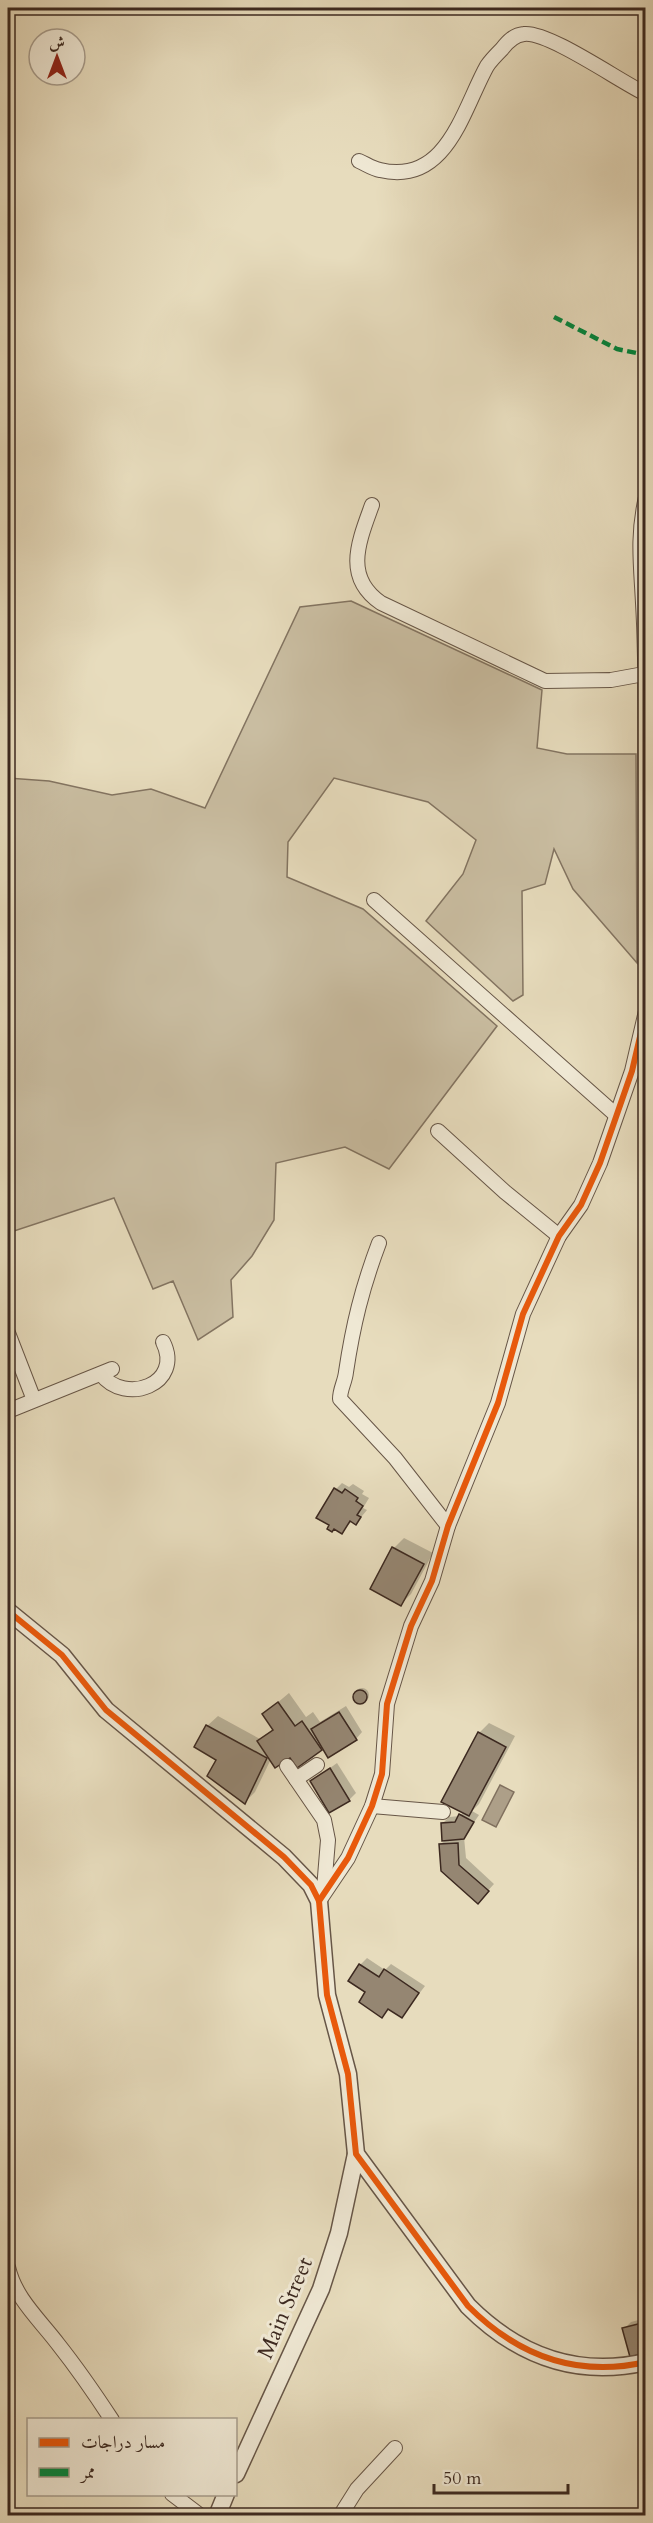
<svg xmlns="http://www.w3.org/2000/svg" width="653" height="2523" font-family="Cardo,Amiri,serif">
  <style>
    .green { fill: #cabea2; stroke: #837461; stroke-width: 1.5 }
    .water { fill: #ad9f88; stroke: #80705e; stroke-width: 1.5 }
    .shadow { fill: #0003 }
    .building { fill: #958672; stroke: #3c2920; stroke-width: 1.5 }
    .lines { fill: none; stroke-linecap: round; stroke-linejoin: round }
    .minor-casing { stroke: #675647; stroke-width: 16 }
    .tertiary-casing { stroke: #675647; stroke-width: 19 }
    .minor { stroke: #efe8d4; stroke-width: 14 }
    .tertiary { stroke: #efe8d4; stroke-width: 16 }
    .quiet { stroke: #00873e; stroke-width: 4.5; stroke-dasharray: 9 4.5; stroke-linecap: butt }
    .cycleway-casing { stroke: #efe8d4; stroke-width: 10 }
    .cycleway { stroke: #e8590c; stroke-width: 6 }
    .labels { text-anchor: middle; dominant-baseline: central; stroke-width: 6; stroke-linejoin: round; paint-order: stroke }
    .street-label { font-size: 22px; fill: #3c2920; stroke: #efe8d4 }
  </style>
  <rect width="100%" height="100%" fill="#e7dcbd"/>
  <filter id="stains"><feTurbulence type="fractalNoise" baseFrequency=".00333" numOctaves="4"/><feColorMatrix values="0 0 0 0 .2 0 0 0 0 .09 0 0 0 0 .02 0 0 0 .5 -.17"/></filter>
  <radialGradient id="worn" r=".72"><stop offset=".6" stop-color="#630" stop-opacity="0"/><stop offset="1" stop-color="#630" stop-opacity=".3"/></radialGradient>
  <path class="green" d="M 351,601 L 542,690 L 537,748 L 567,754 L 636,754 L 637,963 L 573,889 L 554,849 L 545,884 L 522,891 L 523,995 L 513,1001 L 426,921 L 463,874 L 476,840 L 428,802 L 334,778 L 288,842 L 287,877 L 363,909 L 497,1026 L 389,1169 L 345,1147 L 276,1163 L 274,1220 L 252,1256 L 231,1280 L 233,1317 L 198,1340 L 173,1281 L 153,1289 L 114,1198 L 8,1233 L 8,778 L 49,781 L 112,795 L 151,789 L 205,808 L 300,607 Z"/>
  <path class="water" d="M 500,1785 L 514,1792 L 496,1827 L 482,1820 Z"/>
  <g class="shadow">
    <path d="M 342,1483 L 349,1487 L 353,1484 L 364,1491 L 362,1494 L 369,1498 L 363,1508 L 367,1510 L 362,1516 L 356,1523 L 352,1521 L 342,1532 L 336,1489 Z"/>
    <path d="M 404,1538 L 433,1553 L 411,1594 L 401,1604 L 394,1548 Z"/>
    <circle cx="362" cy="1695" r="7"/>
    <path d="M 289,1693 L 306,1717 L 313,1712 L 320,1722 L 346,1706 L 362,1732 L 356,1739 L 323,1747 L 297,1766 L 290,1756 L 271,1759 L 255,1792 L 245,1802 L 207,1726 L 218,1716 L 260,1739 L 274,1728 L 264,1714 Z"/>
    <path d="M 489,1723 L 515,1736 L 479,1804 L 472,1811 L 479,1815 L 464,1837 L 466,1858 L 494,1884 L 484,1895 L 441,1844 L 446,1839 L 442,1824 L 449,1817 L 460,1816 L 463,1812 L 479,1733 Z"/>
    <path d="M 337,1763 L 356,1793 L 349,1800 L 312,1781 Z"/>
    <path d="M 367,1958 L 385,1970 L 391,1964 L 425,1986 L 402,2016 L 367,1992 L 360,1965 Z"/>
    <path d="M 646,2318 L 646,2351 L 624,2329 L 631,2322 Z"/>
  </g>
  <g class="building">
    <path d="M 334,1488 L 342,1493 L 345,1489 L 358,1498 L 356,1501 L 363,1506 L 357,1515 L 361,1517 L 356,1525 L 350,1521 L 342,1534 L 334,1529 L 332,1532 L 327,1529 L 329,1525 L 316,1518 Z"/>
    <path d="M 392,1547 L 424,1564 L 401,1606 L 370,1589 Z"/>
    <circle cx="360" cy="1697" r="7"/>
    <path d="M 278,1702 L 295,1726 L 302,1721 L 322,1750 L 297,1768 L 290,1758 L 275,1768 L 257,1741 L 273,1730 L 262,1714 Z"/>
    <path d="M 339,1712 L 357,1740 L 328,1758 L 311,1729 Z"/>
    <path d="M 206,1725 L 267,1758 L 245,1804 L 207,1776 L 216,1760 L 194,1747 Z"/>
    <path d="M 478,1732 L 506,1747 L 469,1816 L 441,1802 Z"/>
    <path d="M 330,1768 L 350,1801 L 329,1813 L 310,1781 Z"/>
    <path d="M 459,1814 L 474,1822 L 464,1839 L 442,1841 L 441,1823 L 455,1822 Z"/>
    <path d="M 458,1843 L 459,1865 L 489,1891 L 478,1904 L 441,1871 L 439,1844 Z"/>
    <path d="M 359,1964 L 379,1977 L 384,1969 L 419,1993 L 402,2018 L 388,2009 L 382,2018 L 359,2002 L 365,1992 L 348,1981 Z"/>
    <path d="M 646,2322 L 646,2353 L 630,2357 L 622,2328 Z"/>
  </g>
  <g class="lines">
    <defs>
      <g id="minor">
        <path d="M 359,161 C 366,164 373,169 380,170 C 447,186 463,109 487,66 C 491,60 497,54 502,49 C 508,41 514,35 524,34 C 548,31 619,81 646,94"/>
        <path d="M 646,497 C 637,536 641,564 643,603 C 647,668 645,733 646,798"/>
        <path d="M 372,505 C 359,541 343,577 381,603 L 545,681 L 611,680 L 644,674"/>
        <path d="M 374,900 L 616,1115"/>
        <path d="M 438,1131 L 505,1192 L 559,1236"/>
        <path d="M 379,1243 C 362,1288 353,1325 346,1372 C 345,1382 340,1389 340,1399 L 395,1458 L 448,1526"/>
        <path d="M 8,1333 L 34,1400"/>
        <path d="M 101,1374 C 125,1406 184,1384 163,1342"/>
        <path d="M 8,1411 L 112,1369"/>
        <path d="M 287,1766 L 324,1820 L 328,1840 L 324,1889"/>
        <path d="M 296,1779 L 317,1765"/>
        <path d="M 372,1806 L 443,1812"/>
        <path d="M 319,1901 L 348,1858 L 372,1806 L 382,1774 L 387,1704 L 411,1626 L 432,1581 L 448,1526 L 498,1403 L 523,1314 L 559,1236 L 581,1205 L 600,1163 L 632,1071 L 646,1011"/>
        <path d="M 8,2267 C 15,2298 39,2319 58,2344 C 77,2368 95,2394 112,2420"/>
        <path d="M 172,2494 L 201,2516"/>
        <path d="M 340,2516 L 357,2489 L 395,2448"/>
      </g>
      <g id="tertiary">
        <path d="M 8,1611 L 62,1655 L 106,1710 L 284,1857 L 311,1885 L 319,1901 L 327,1995 L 348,2074 L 356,2154 L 468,2306 C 517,2355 576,2378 646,2362"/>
        <path d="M 236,2474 L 321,2289 L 339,2233 L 356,2154"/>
        <path d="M 217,2516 L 226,2494"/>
      </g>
    </defs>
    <use href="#minor" class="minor-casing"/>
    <use href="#tertiary" class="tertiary-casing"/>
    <use href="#minor" class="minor"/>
    <use href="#tertiary" class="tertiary"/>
    <path class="quiet" d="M 554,317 L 617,349 L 646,355"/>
    <defs>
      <g id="cycleway">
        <path d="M 8,1611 L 62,1655 L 106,1710 L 284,1857 L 311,1885 L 319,1901 L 327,1995 L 348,2074 L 356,2154 L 468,2306 C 517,2355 576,2378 646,2362"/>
        <path d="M 319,1901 L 348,1858 L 372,1806 L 382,1774 L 387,1704 L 411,1626 L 432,1581 L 448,1526 L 498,1403 L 523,1314 L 559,1236 L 581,1205 L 600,1163 L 632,1071 L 646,1011"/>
      </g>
    </defs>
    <use href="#cycleway" class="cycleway-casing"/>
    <use href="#cycleway" class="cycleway"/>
  </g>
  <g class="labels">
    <g class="street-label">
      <text transform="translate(285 2308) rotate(-67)">Main Street</text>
    </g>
  </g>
  <rect width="653" height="2523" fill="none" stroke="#e7dcbd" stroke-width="30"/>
  <rect x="9" y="9" width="635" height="2505" fill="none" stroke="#3c2920" stroke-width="3"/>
  <rect x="15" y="15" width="623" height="2493" fill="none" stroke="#3c2920" stroke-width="1.5"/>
  <rect x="27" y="2418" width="210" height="78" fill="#efe8d4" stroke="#a79c8c" stroke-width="1.5"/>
  <rect x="39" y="2438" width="30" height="9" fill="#e8590c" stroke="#a79c8c" stroke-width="1.5"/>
  <text x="81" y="2448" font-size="18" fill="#3c2920">مسار دراجات</text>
  <rect x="39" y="2468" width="30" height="9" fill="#00873e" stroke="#a79c8c" stroke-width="1.5"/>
  <text x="81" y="2478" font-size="18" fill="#3c2920">ممر</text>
  <g transform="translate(57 57)"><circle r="28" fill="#efe8d4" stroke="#a79c8c" stroke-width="1.5"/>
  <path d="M0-4.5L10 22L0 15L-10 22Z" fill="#8f2418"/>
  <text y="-9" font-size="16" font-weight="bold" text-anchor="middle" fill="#3c2920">ش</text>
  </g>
  <path d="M434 2484v9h134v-9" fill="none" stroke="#3c2920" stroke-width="3"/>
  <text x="443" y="2484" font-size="18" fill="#3c2920" stroke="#efe8d4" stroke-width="4.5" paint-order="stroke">50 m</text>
  <rect width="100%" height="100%" filter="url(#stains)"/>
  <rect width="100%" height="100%" fill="url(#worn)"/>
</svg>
